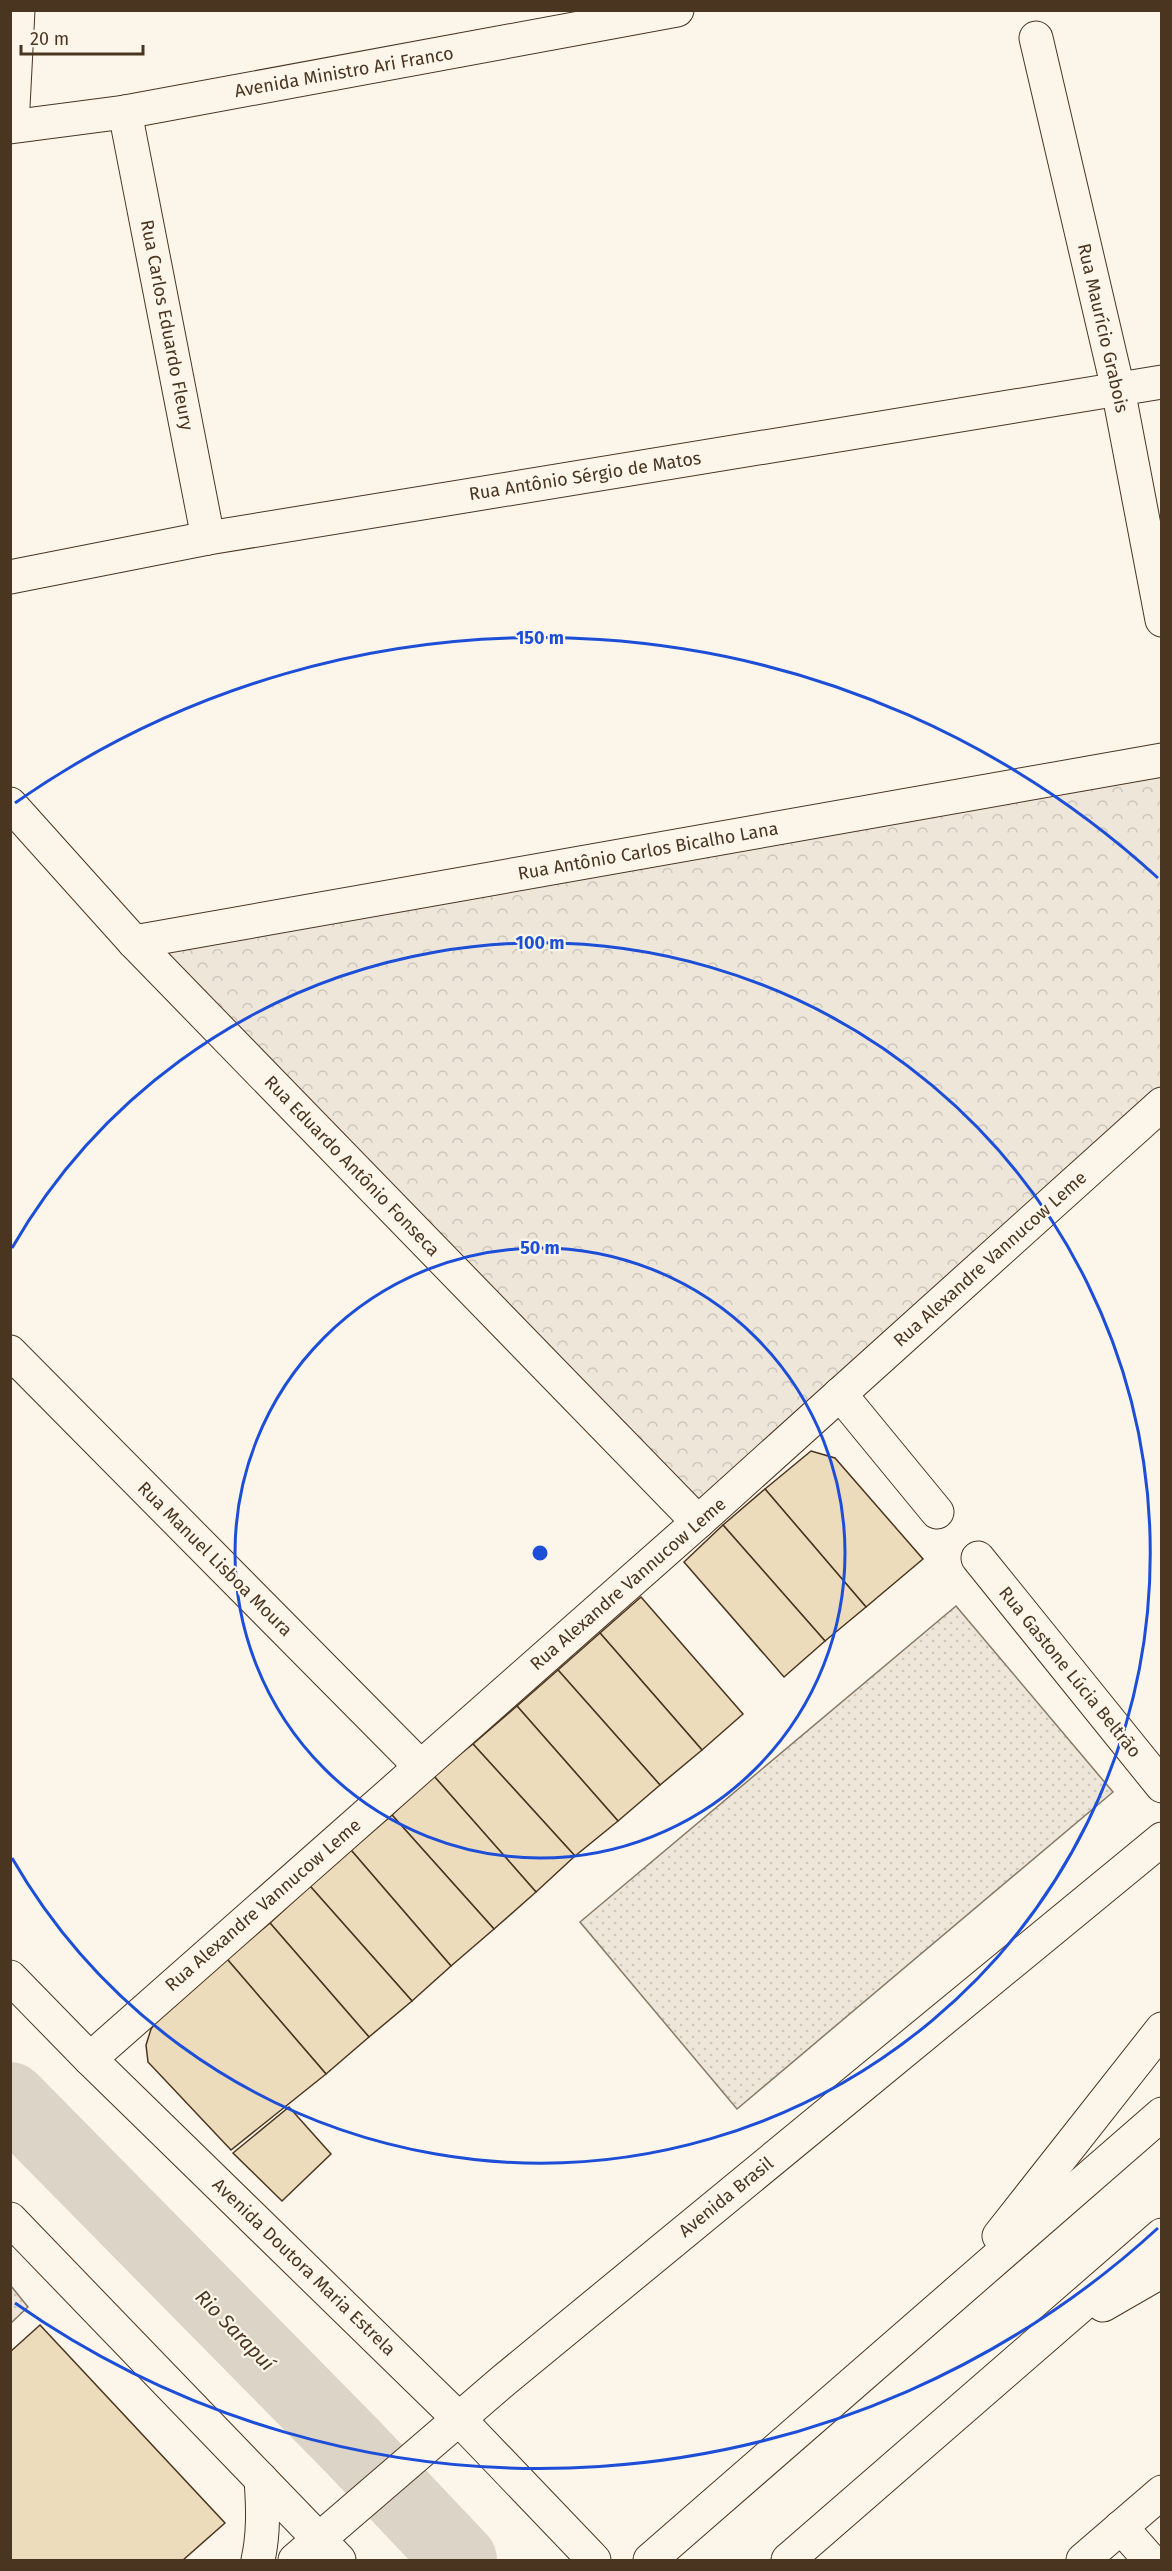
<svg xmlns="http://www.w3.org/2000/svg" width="1172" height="2571" font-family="'Fira Sans',sans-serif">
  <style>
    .grass { fill: url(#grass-dots); stroke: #887966; stroke-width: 1.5 }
    .forest { fill: url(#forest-crowns); stroke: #887966; stroke-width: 1.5 }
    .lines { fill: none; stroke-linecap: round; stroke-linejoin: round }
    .river { stroke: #dcd4c6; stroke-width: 74 }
    .building { fill: #ecdcbc; stroke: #4a3520; stroke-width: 1.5 }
    .street-casing { stroke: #4a3520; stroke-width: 35 }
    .secondary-casing { stroke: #4a3520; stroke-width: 35 }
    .highway-casing { stroke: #4a3520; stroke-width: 35 }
    .street { stroke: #fbf6e9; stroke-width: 33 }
    .secondary { stroke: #fbf6e9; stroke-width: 33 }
    .highway { stroke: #fbf6e9; stroke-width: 33 }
    .ring { fill: none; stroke: #1d4ed8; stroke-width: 3 }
    .labels { text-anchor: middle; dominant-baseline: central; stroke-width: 4.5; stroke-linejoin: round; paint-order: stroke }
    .street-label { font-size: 18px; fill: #4a3520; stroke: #fbf6e9 }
    .water-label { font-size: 20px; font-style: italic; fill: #4a3520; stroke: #fbf6e9 }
    .centre { fill: #1d4ed8; stroke: #fbf6e9; stroke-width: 3 }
    .ring-label { font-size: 18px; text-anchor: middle; font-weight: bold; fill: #1d4ed8; stroke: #fbf6e9; stroke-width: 4.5; stroke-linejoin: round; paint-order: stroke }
  </style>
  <defs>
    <pattern id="grass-dots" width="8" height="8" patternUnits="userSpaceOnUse" patternTransform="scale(1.5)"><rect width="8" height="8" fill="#ede6d9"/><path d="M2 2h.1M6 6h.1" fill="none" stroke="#cdc6ba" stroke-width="1.8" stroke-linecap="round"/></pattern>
    <pattern id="forest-crowns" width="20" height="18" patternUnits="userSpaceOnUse" patternTransform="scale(1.5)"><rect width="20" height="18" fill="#ede6d9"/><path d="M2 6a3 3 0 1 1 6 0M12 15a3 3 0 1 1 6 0" fill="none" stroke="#cdc6ba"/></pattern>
  </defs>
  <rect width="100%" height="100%" fill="#fbf6e9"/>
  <g class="grass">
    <path d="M 956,1606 L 1113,1792 L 737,2109 L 580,1922 Z"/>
    <path d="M 11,2286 L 28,2307 L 11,2323 L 10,2323 Z"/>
  </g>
  <path class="forest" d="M 1161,762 L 1161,1103 L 698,1522 L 134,942 Z"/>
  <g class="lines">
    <path class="river" d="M 10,2099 L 352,2446 L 460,2560"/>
  </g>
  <g class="building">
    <path d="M 811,1451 L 835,1458 L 923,1559 L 866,1607 L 765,1489 Z"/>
    <path d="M 765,1489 L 866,1607 L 825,1641 L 723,1525 Z"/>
    <path d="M 723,1525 L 825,1641 L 784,1677 L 684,1562 Z"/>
    <path d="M 641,1597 L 743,1714 L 702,1750 L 600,1633 Z"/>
    <path d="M 600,1633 L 702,1750 L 660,1785 L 558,1670 Z"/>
    <path d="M 558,1670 L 660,1785 L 618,1821 L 517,1706 Z"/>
    <path d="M 517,1706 L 618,1821 L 575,1856 L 473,1744 Z"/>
    <path d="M 473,1744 L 575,1856 L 536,1892 L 433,1775 Z"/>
    <path d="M 433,1775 L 536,1892 L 494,1929 L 392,1815 Z"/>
    <path d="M 392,1815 L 494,1929 L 451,1966 L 351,1850 Z"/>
    <path d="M 351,1850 L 451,1966 L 412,2001 L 310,1886 Z"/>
    <path d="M 310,1886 L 412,2001 L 369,2037 L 270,1923 Z"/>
    <path d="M 270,1923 L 369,2037 L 326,2074 L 227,1959 Z"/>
    <path d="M 227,1959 L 326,2074 L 231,2150 L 148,2062 L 146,2045 L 151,2029 L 161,2015 Z"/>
    <path d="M 289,2107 L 331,2154 L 282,2201 L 233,2153 Z"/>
    <path d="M 40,2325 L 225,2523 L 183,2560 L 10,2560 L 10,2352 Z"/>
  </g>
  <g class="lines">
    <defs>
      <g id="street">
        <path d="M 1036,38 L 1118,389 L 1162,620"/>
        <path d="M 125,112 L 208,538"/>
        <path d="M 12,126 L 18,10"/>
        <path d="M 10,577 L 208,538 L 1162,382"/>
        <path d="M 10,804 L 134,942 L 698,1522"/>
        <path d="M 134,942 L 1162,760"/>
        <path d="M 10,1352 L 420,1766"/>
        <path d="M 840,1394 L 937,1512"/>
        <path d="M 978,1558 L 1162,1786"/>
        <path d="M 90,2059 L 698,1522 L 1162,1104"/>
        <path d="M 1121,2527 L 1150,2560"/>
      </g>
      <g id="secondary">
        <path d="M 10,127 L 125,112 L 677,10"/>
        <path d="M 10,1977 L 90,2059 L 459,2419 L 594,2560"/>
        <path d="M 10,2219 L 339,2560"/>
        <path d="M 258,2560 C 264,2533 263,2507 261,2479"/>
        <path d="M 295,2560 L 503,2381 L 1162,1839"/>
        <path d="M 1083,2560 L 1162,2492"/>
      </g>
      <g id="highway">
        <path d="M 999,2236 L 1162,2029"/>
        <path d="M 1103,2305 L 1162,2271"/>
        <path d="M 650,2560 L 1162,2114"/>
        <path d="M 788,2560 L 1162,2235"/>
      </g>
    </defs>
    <use href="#street" class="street-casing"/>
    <use href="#secondary" class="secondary-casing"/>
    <use href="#highway" class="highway-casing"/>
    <use href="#street" class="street"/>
    <use href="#secondary" class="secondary"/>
    <use href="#highway" class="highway"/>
  </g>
  <g class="ring">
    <circle cx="540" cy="1553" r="305"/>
    <path d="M12 1248A610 610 0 1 1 12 1858"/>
    <path d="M1158 2228A915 915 0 0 1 15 2303M15 803A915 915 0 0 1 1158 878"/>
  </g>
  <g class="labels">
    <g class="street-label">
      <text transform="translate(344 72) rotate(-10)">Avenida Ministro Ari Franco</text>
      <text transform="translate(167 325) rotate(79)">Rua Carlos Eduardo Fleury</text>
      <text transform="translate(1103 328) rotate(77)">Rua Maurício Grabois</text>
      <text transform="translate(585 476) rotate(-9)">Rua Antônio Sérgio de Matos</text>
      <text transform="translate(648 851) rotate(-10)">Rua Antônio Carlos Bicalho Lana</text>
      <text transform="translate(352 1166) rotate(46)">Rua Eduardo Antônio Fonseca</text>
      <text transform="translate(990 1259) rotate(-42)">Rua Alexandre Vannucow Leme</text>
      <text transform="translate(215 1559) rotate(45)">Rua Manuel Lisboa Moura</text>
      <text transform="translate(628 1584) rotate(-41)">Rua Alexandre Vannucow Leme</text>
      <text transform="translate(1070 1672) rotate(51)">Rua Gastone Lúcia Beltrão</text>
      <text transform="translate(263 1905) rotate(-41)">Rua Alexandre Vannucow Leme</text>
      <text transform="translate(726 2197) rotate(-39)">Avenida Brasil</text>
      <text transform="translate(304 2267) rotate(44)">Avenida Doutora Maria Estrela</text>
    </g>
    <g class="water-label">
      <text transform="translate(235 2330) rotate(46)">Rio Sarapuí</text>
    </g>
  </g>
  <circle cx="540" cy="1553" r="9" class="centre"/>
  <g class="ring-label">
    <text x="540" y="644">150 m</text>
    <text x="540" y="949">100 m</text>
    <text x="540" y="1254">50 m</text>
  </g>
  <rect width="1172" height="2571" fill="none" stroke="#4a3520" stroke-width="24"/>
  <path d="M21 45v9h122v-9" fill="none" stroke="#4a3520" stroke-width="3"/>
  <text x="30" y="45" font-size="18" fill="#4a3520" stroke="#fbf6e9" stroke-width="4.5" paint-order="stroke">20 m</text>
</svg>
